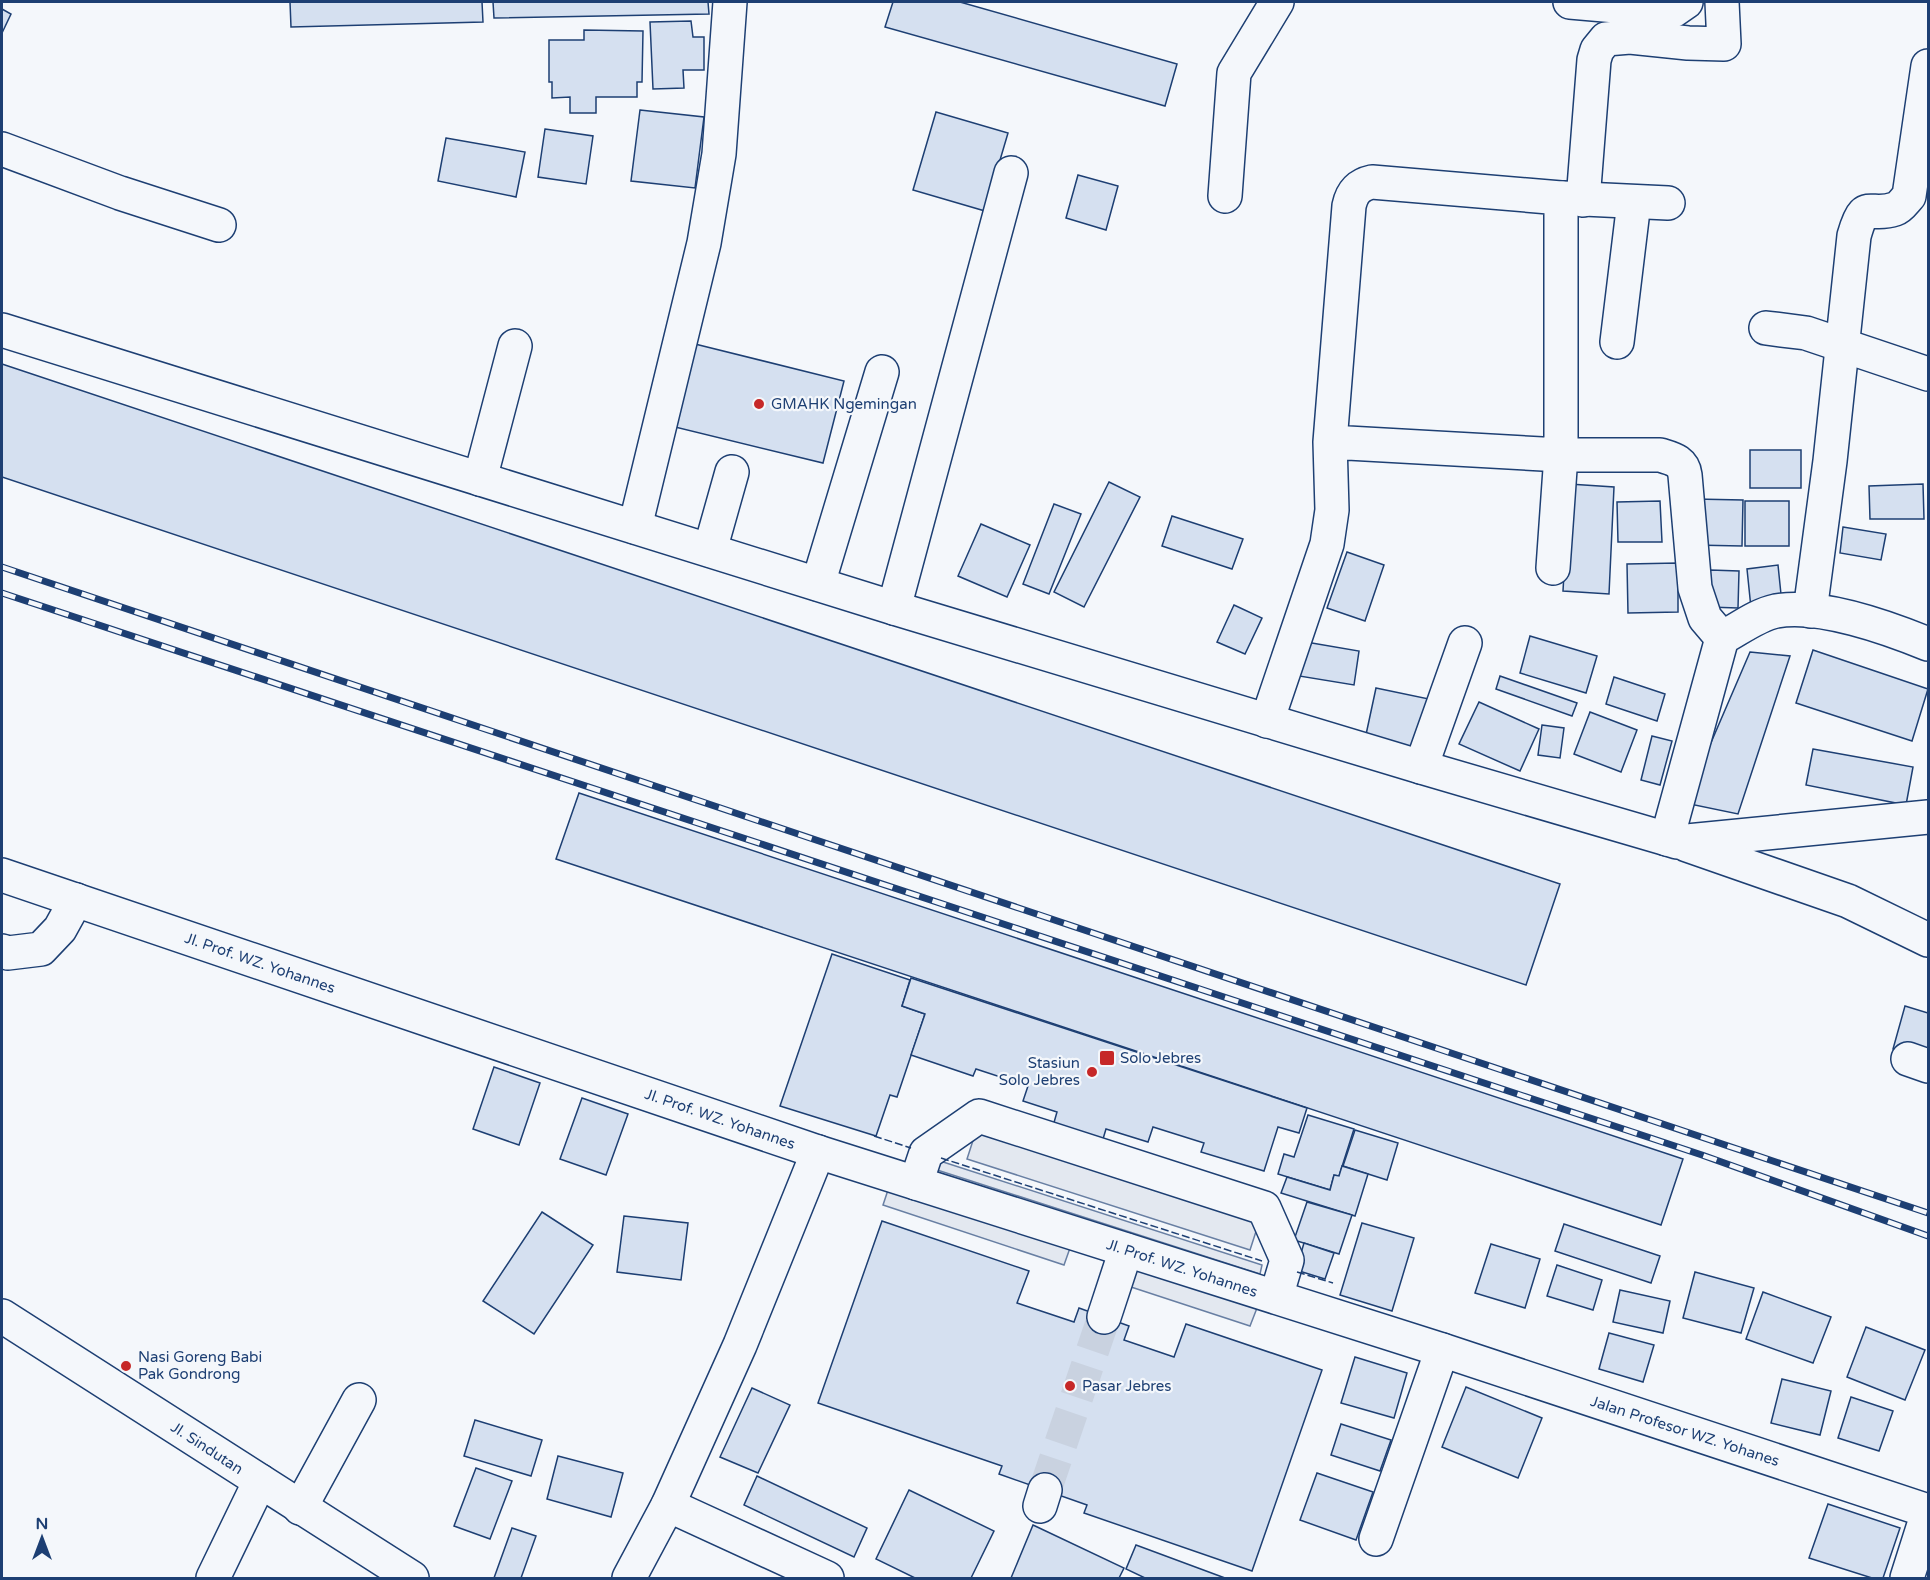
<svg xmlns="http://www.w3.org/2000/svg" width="1930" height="1580" font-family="'Varela Round',sans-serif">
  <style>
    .parking { fill: #e3e8f0; stroke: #687fa3; stroke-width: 1.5 }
    .building { fill: #d5e0f0; stroke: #1d3f73; stroke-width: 1.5 }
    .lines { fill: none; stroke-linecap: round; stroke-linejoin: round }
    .minor-tunnel { stroke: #c9d2e0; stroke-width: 33; stroke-dasharray: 33 16; stroke-linecap: butt }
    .minor-casing { stroke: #1d3f73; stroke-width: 36 }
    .minor { stroke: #f4f7fb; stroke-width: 33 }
    .rail-casing { stroke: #1d3f73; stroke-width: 7 }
    .rail { stroke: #f4f7fb; stroke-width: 4.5; stroke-dasharray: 14; stroke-linecap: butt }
    .fence { stroke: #1d3f73; stroke-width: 1.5; stroke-dasharray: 8 3; stroke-linecap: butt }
    .poi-dot { fill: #c62828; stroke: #f4f7fb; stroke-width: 2 }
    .labels { text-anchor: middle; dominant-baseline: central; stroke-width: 4.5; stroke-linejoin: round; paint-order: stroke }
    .poi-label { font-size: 15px; fill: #1d3f73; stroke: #f4f7fb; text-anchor: start }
    .street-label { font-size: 15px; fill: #1d3f73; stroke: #f4f7fb }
  </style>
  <rect width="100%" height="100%" fill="#f4f7fb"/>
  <g class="parking">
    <path d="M 978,1125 L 1261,1216 L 1250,1250 L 967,1159 Z"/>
    <path d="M 937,1160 L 1262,1265 L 1260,1274 L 934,1169 Z"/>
    <path d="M 889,1187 L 1070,1248 L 1064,1265 L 883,1205 Z"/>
    <path d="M 1137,1269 L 1257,1308 L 1250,1326 L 1131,1287 Z"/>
  </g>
  <g class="building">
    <path d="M 290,2 L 482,2 L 483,22 L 291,27 Z"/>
    <path d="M 493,2 L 708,2 L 709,14 L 494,18 Z"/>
    <path d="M 893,2 L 960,2 L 1177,64 L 1165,106 L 885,27 Z"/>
    <path d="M 2,9 L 11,14 L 2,33 Z"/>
    <path d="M 691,21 L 693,37 L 704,37 L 704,70 L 683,70 L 684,88 L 653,89 L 650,22 Z"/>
    <path d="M 584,30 L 643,31 L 642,82 L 637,82 L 637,97 L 596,97 L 596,113 L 570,113 L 570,97 L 552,98 L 552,82 L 549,82 L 549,40 L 584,40 Z"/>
    <path d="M 640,110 L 704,117 L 695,188 L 631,181 Z"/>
    <path d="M 936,112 L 1008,133 L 985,211 L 913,190 Z"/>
    <path d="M 545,129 L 593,136 L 586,184 L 538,177 Z"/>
    <path d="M 446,138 L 525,152 L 516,197 L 438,181 Z"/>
    <path d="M 1078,175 L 1118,186 L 1106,230 L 1066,218 Z"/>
    <path d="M 695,344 L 844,381 L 823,463 L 675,427 Z"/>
    <path d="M 2,364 L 1560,884 L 1526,985 L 2,477 Z"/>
    <rect x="1750" y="450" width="51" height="38"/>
    <path d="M 1109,482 L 1140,497 L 1084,607 L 1054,592 Z"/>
    <path d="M 1569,484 L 1614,487 L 1609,594 L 1563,591 Z"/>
    <path d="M 1923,484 L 1924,519 L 1870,519 L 1869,486 Z"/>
    <path d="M 1694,499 L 1743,500 L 1742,546 L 1693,545 Z"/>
    <path d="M 1660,501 L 1662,542 L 1618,542 L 1617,502 Z"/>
    <rect x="1745" y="501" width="44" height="45"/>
    <path d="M 1054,504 L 1081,514 L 1049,594 L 1023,584 Z"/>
    <path d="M 1172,516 L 1243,539 L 1232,569 L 1162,546 Z"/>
    <path d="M 981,524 L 1030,545 L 1007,597 L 958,576 Z"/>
    <path d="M 1843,527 L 1886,534 L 1881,560 L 1840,553 Z"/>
    <path d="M 1347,552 L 1384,565 L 1365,621 L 1327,608 Z"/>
    <path d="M 1678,563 L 1678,612 L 1628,613 L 1627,564 Z"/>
    <path d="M 1778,565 L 1782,604 L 1751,608 L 1747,569 Z"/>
    <path d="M 1710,570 L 1739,571 L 1738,608 L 1708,607 Z"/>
    <path d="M 1234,605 L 1262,618 L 1245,654 L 1217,642 Z"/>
    <path d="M 1530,636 L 1597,656 L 1586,693 L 1520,673 Z"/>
    <path d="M 1306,642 L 1359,651 L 1354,685 L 1299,676 Z"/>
    <path d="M 1813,650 L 1928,689 L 1912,741 L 1796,703 Z"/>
    <path d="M 1750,652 L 1790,656 L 1738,814 L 1685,803 Z"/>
    <path d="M 1500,676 L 1577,703 L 1572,716 L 1496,689 Z"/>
    <path d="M 1614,677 L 1665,694 L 1657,721 L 1606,704 Z"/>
    <path d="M 1376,688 L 1429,699 L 1418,755 L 1364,744 Z"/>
    <path d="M 1479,702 L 1539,729 L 1520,771 L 1459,744 Z"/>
    <path d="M 1590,712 L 1637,730 L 1621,772 L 1574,754 Z"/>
    <path d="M 1542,725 L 1564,728 L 1560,758 L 1538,755 Z"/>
    <path d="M 1652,736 L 1672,741 L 1660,785 L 1641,780 Z"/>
    <path d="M 1813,749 L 1913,767 L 1906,805 L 1806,785 Z"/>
    <path d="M 579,793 L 1683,1159 L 1661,1225 L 556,859 Z"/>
    <path d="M 832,954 L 910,980 L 902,1006 L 925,1014 L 897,1097 L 890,1095 L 876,1136 L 780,1106 Z"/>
    <path d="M 911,978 L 1307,1108 L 1299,1133 L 1278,1127 L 1264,1171 L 1201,1152 L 1204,1143 L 1153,1127 L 1148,1142 L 1106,1129 L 1100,1149 L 1051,1133 L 1057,1112 L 1023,1101 L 1028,1086 L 976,1069 L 973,1076 L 911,1055 L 925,1014 L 902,1006 Z"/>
    <path d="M 1905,1006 L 1928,1013 L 1928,1060 L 1893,1049 Z"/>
    <path d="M 494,1067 L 540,1083 L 519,1145 L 473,1129 Z"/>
    <path d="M 582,1098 L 628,1114 L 606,1175 L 560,1159 Z"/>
    <path d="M 1308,1115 L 1354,1129 L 1339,1176 L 1334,1175 L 1330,1190 L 1278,1174 L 1284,1154 L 1294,1157 Z"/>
    <path d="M 1355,1130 L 1398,1143 L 1387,1180 L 1343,1166 Z"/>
    <path d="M 1342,1166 L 1368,1174 L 1355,1216 L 1281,1193 L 1287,1177 L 1330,1190 L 1334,1175 L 1339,1176 Z"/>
    <path d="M 1307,1202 L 1352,1215 L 1339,1254 L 1294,1240 Z"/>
    <path d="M 542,1212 L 593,1245 L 534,1334 L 483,1301 Z"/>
    <path d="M 624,1216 L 688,1223 L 681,1280 L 617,1272 Z"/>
    <path d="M 882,1221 L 1029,1271 L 1017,1303 L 1074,1322 L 1079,1308 L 1129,1326 L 1124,1340 L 1174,1357 L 1186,1324 L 1322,1370 L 1252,1571 L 1084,1513 L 1087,1505 L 999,1474 L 1002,1466 L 818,1403 Z"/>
    <path d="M 1362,1223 L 1414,1238 L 1392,1311 L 1340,1295 Z"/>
    <path d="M 1564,1224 L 1660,1256 L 1651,1283 L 1555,1251 Z"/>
    <path d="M 1304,1243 L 1334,1253 L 1325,1279 L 1296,1270 Z"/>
    <path d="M 1491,1244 L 1540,1259 L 1525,1308 L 1475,1293 Z"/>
    <path d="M 1557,1265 L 1602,1280 L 1593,1310 L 1547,1296 Z"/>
    <path d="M 1695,1272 L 1754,1288 L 1741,1333 L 1683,1318 Z"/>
    <path d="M 1620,1290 L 1670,1301 L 1663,1333 L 1613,1322 Z"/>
    <path d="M 1763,1292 L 1831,1317 L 1813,1363 L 1746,1339 Z"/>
    <path d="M 1866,1327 L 1925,1350 L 1905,1400 L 1847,1377 Z"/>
    <path d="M 1609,1333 L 1654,1345 L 1643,1382 L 1599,1369 Z"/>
    <path d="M 1355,1357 L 1407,1373 L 1394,1418 L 1341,1403 Z"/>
    <path d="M 1782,1379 L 1831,1391 L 1820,1435 L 1771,1423 Z"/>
    <path d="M 1466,1387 L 1542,1418 L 1518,1478 L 1442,1447 Z"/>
    <path d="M 752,1388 L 790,1405 L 758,1473 L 720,1457 Z"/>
    <path d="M 1851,1397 L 1893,1411 L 1879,1451 L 1838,1438 Z"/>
    <path d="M 475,1420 L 542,1440 L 531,1476 L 464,1456 Z"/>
    <path d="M 1341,1424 L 1391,1440 L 1380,1471 L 1331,1455 Z"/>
    <path d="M 558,1456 L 623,1473 L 611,1517 L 547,1499 Z"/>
    <path d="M 476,1468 L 512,1481 L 490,1539 L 454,1526 Z"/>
    <path d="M 1317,1473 L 1373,1492 L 1356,1540 L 1300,1520 Z"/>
    <path d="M 757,1476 L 867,1528 L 854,1557 L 744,1505 Z"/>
    <path d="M 909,1490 L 994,1531 L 971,1578 L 915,1578 L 876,1559 Z"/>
    <path d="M 1828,1504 L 1900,1528 L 1883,1578 L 1872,1578 L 1809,1558 Z"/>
    <path d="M 1033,1525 L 1124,1568 L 1119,1578 L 1011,1578 Z"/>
    <path d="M 512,1528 L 536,1536 L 521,1578 L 494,1578 Z"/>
    <path d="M 1136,1545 L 1225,1578 L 1145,1578 L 1126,1569 Z"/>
  </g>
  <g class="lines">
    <path class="minor-tunnel" d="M 1045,1490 L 1104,1317"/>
    <defs>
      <g id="minor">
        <path d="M 1570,2 L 1673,11 L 1686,2"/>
        <path d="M 2,149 L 120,193 L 219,225"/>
        <path d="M 1225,196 L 1234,73 L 1277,2"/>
        <path d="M 1563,198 L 1668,203"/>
        <path d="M 1583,200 L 1594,60 L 1597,50 L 1606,39 L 1630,37 L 1688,43 L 1724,44 L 1722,2"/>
        <path d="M 1766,328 L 1806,333 L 1928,374"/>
        <path d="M 2,330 L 894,608 L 1421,767 L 1667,839 L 1677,842 L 1928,817"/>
        <path d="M 1617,342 L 1634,202"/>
        <path d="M 480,479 L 515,346"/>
        <path d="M 635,527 L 704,243 L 719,154 L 730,2"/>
        <path d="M 710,550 L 732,472"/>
        <path d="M 1553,568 L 1561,455 L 1660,455 C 1673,459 1683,461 1685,475 L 1695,588 L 1705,618 L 1722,638"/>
        <path d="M 818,584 L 882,372"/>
        <path d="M 894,608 L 1011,173"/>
        <path d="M 1810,611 L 1830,461 L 1854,236 C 1865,197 1868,218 1895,209 C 1901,207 1905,200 1909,196 L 1928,66"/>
        <path d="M 1267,721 L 1327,544 L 1332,510 L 1330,442 L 1349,206 C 1352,192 1358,185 1372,182 L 1561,198 L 1561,455 L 1330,442"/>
        <path d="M 1421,767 L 1465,643"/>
        <path d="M 1667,839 L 1722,638 C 1739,629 1757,615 1776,611 C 1819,603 1889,628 1928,644"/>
        <path d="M 1687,845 L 1848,901 L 1928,940"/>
        <path d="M 2,875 L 818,1152 L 1442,1350 L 1928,1511"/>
        <path d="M 2,951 L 8,953 L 41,949 L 60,929 L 76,900"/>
        <path d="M 1908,1059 L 1928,1066"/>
        <path d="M 916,1183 L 926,1153 L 979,1116 L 1264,1208 L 1287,1260 L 1276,1297"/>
        <path d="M 2,1316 L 412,1578"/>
        <path d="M 1104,1317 L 1126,1250"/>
        <path d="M 668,1505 L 827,1578"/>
        <path d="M 1040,1506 L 1045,1490"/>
        <path d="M 300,1508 L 359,1400"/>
        <path d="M 1376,1539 L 1442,1350"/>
        <path d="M 213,1578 L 260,1481"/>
        <path d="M 629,1578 L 668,1505 L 740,1345 L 818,1152"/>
        <path d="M 1907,1578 L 1928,1512"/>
      </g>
    </defs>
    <use href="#minor" class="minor-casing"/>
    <use href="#minor" class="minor"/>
    <defs>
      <g id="rail">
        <path d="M 2,567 L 1928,1213"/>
        <path d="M 2,593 L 1702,1155 L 1928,1236"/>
      </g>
    </defs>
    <use href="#rail" class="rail-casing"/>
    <use href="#rail" class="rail"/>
    <g class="fence">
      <path d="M 874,1136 L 911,1148"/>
      <path d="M 941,1158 L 1262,1261"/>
      <path d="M 1297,1272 L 1333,1283"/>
    </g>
  </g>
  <g class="poi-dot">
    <circle cx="759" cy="404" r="6"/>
    <rect x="1099" y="1050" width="16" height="16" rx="3"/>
    <circle cx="1092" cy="1072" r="6"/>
    <circle cx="126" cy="1366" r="6"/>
    <circle cx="1070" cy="1386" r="6"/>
  </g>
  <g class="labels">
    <g class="poi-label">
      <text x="771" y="404">GMAHK Ngemingan</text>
      <text x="1120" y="1058">Solo Jebres</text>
      <text x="1080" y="1063" text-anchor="end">Stasiun<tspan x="1080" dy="17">Solo Jebres</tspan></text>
      <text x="138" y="1357">Nasi Goreng Babi<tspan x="138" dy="17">Pak Gondrong</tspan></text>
      <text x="1082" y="1386">Pasar Jebres</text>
    </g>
    <g class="street-label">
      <text transform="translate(260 963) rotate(19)">Jl. Prof. WZ. Yohannes</text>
      <text transform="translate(720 1119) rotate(19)">Jl. Prof. WZ. Yohannes</text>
      <text transform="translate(1182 1268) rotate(18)">Jl. Prof. WZ. Yohannes</text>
      <text transform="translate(1685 1431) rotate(18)">Jalan Profesor WZ. Yohanes</text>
      <text transform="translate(207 1448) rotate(33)">Jl. Sindutan</text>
    </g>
  </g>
  <rect width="1930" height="1580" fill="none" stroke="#1d3f73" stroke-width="6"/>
  <g transform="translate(42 1538)" stroke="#f4f7fb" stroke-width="4.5" paint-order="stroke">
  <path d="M0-4.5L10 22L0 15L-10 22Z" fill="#1d3f73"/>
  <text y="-9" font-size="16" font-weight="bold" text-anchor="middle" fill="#1d3f73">N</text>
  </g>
</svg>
